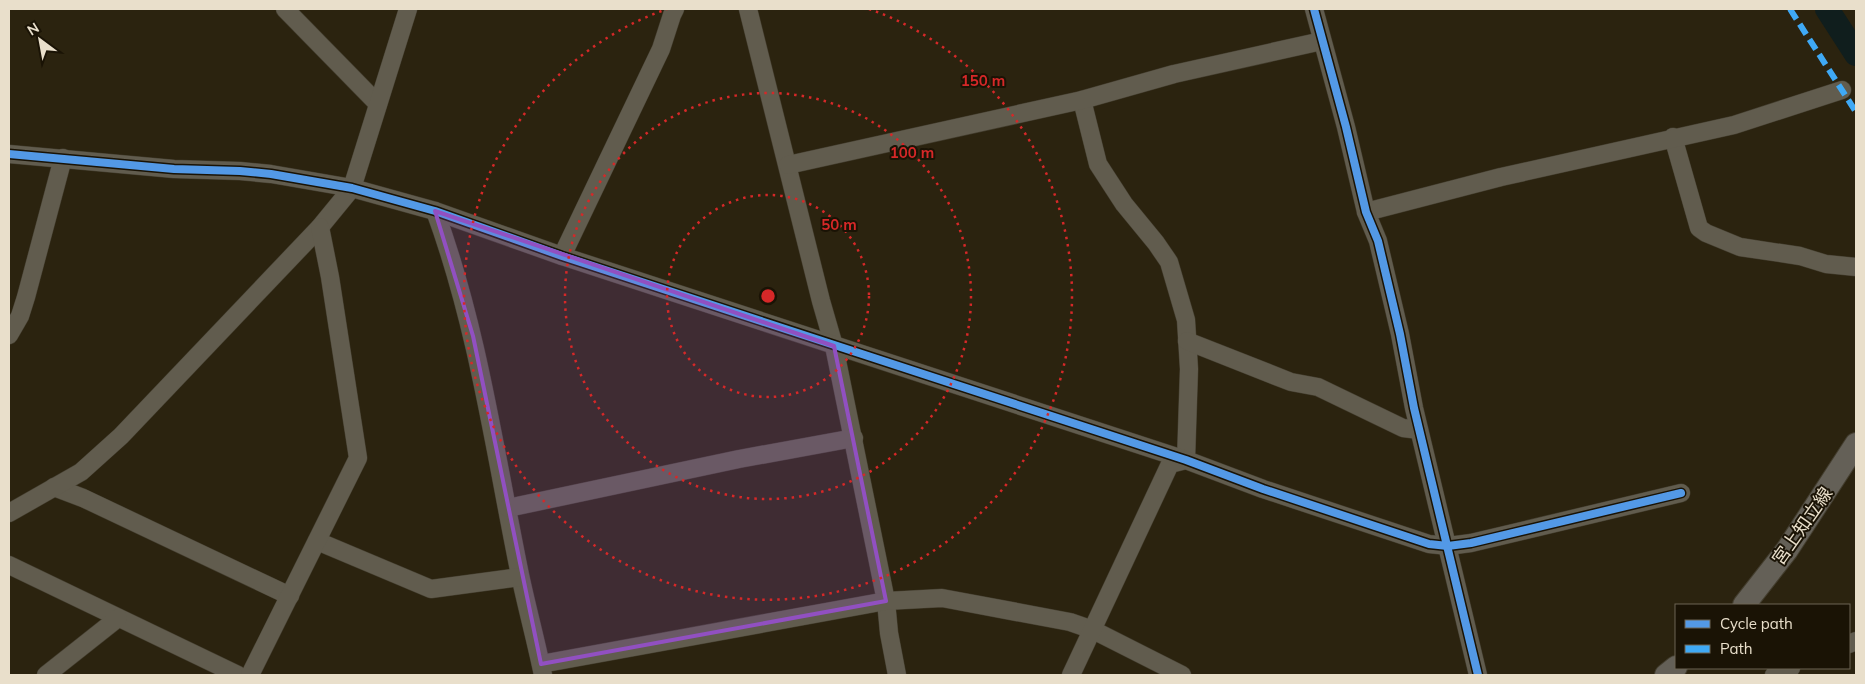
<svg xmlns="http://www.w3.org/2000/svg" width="1865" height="684" font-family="Mulish,'Noto Sans JP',sans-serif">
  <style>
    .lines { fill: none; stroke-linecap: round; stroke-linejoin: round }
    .river { stroke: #101e1d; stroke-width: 24 }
    .minor-casing { stroke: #433d2e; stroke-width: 19 }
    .major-casing { stroke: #433d2e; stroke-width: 24 }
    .minor { stroke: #615c4e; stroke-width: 18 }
    .major { stroke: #646057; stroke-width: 22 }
    .quiet { stroke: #3fa9f5; stroke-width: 6; stroke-dasharray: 12 6; stroke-linecap: butt }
    .cycleway-casing { stroke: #1a1305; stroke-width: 11 }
    .cycleway { stroke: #5399e6; stroke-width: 8 }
    .marked { fill: #9150c1; fill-opacity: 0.2; stroke: #9150c1; stroke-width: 4; stroke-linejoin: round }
    .ring { fill: none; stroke: #d62828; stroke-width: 2.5; stroke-dasharray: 2.5 5 }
    .labels { text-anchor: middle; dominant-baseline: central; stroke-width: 4; stroke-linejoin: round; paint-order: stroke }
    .street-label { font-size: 18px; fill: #e9dfcb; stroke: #1a1305 }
    .centre { fill: #d62828; stroke: #1a1305; stroke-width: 2.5 }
    .ring-label { font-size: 15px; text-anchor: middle; font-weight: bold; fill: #d62828; stroke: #1a1305; stroke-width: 4; stroke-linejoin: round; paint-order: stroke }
  </style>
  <rect width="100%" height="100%" fill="#2b230f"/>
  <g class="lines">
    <path class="river" d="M 1827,9 L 1856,54"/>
    <defs>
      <g id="minor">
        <path d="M 285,9 L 378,104"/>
        <path d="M 748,9 L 821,301 L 834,346 L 886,601 L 889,633 L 897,675"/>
        <path d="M 1314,9 L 1346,127 L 1366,212 L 1378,241 L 1400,334 L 1414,408 L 1478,675"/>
        <path d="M 1082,100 L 1098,164 L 1124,204 L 1156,243 L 1169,262 L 1186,320 L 1189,369 L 1186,460"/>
        <path d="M 1673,137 L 1699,228 L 1706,233 L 1740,247 L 1800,256 L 1826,264 L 1856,267"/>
        <path d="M 9,154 L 174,169 L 240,171 L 271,174 L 352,188 L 435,211 L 562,256 L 1186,460 L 1263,489 L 1429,544 L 1448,546 L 1471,543 L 1681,493"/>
        <path d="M 788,165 L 1082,100 L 1174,74 L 1322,41"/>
        <path d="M 435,211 C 478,328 495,453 520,575 C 527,608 536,641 543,675"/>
        <path d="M 1366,212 L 1501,177 L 1734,125 L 1842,90"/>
        <path d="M 562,256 L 661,49 L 672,15 L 675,9"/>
        <path d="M 9,335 L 20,316 L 26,297 L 63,158"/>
        <path d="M 1187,341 L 1291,382 L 1318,387 L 1403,428 L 1419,430"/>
        <path d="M 54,487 L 83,498 L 290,596"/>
        <path d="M 508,508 L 739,459 L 854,438"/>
        <path d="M 9,513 L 81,472 L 121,436 L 320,227 L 352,188 L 408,9"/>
        <path d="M 317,541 L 431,589 L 520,577"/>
        <path d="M 9,565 L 238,675"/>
        <path d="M 1849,644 L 1856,641"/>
        <path d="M 541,664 L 886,601 L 942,598 L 1070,622 L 1093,630 L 1182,675"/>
        <path d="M 46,675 L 118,618"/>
        <path d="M 250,675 L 358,458 L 330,277 L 320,227"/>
        <path d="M 1071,675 L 1170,464 L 1186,460"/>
        <path d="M 1774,675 L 1791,668"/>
      </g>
      <g id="major">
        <path d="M 1744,605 L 1787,550 L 1856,444"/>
        <path d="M 1666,675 L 1676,667"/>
      </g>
    </defs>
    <use href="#minor" class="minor-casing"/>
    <use href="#major" class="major-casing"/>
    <use href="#minor" class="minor"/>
    <use href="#major" class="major"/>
    <path class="quiet" d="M 1790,9 L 1856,112"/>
    <defs>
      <g id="cycleway">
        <path d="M 1314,9 L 1346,127 L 1366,212 L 1378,241 L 1400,334 L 1414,408 L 1478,675"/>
        <path d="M 9,154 L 174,169 L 240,171 L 271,174 L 352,188 L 435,211 L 562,256 L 1186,460 L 1263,489 L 1429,544 L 1448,546 L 1471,543 L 1681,493"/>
      </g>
    </defs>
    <use href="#cycleway" class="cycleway-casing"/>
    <use href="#cycleway" class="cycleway"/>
  </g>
  <path class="marked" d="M 435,211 L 834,346 L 886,601 L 541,664 L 473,336 Z"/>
  <g class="ring">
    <circle cx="768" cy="296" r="101"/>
    <circle cx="768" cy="296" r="203"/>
    <path d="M869 9A304 304 0 1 1 667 9"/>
  </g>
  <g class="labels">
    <g class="street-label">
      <text transform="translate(1802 526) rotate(-55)">宮上知立線</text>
    </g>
  </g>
  <circle cx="768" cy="296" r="8" class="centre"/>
  <g class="ring-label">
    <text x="983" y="86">150 m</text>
    <text x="912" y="158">100 m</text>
    <text x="839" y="230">50 m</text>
  </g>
  <rect width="1865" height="684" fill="none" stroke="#e9dfcb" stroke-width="20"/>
  <rect x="1675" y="604" width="175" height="65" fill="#1a1305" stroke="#6d6554"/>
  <rect x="1685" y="620" width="25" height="8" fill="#5399e6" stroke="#6d6554"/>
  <text x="1720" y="629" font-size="15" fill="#e9dfcb">Cycle path</text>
  <rect x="1685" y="645" width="25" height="8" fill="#3fa9f5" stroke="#6d6554"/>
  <text x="1720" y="654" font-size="15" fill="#e9dfcb">Path</text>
  <g transform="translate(40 40) rotate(328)" stroke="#1a1305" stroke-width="4" paint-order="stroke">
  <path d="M0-4L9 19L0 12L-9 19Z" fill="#e9dfcb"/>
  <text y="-8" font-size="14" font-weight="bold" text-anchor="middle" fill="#e9dfcb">N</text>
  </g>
</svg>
